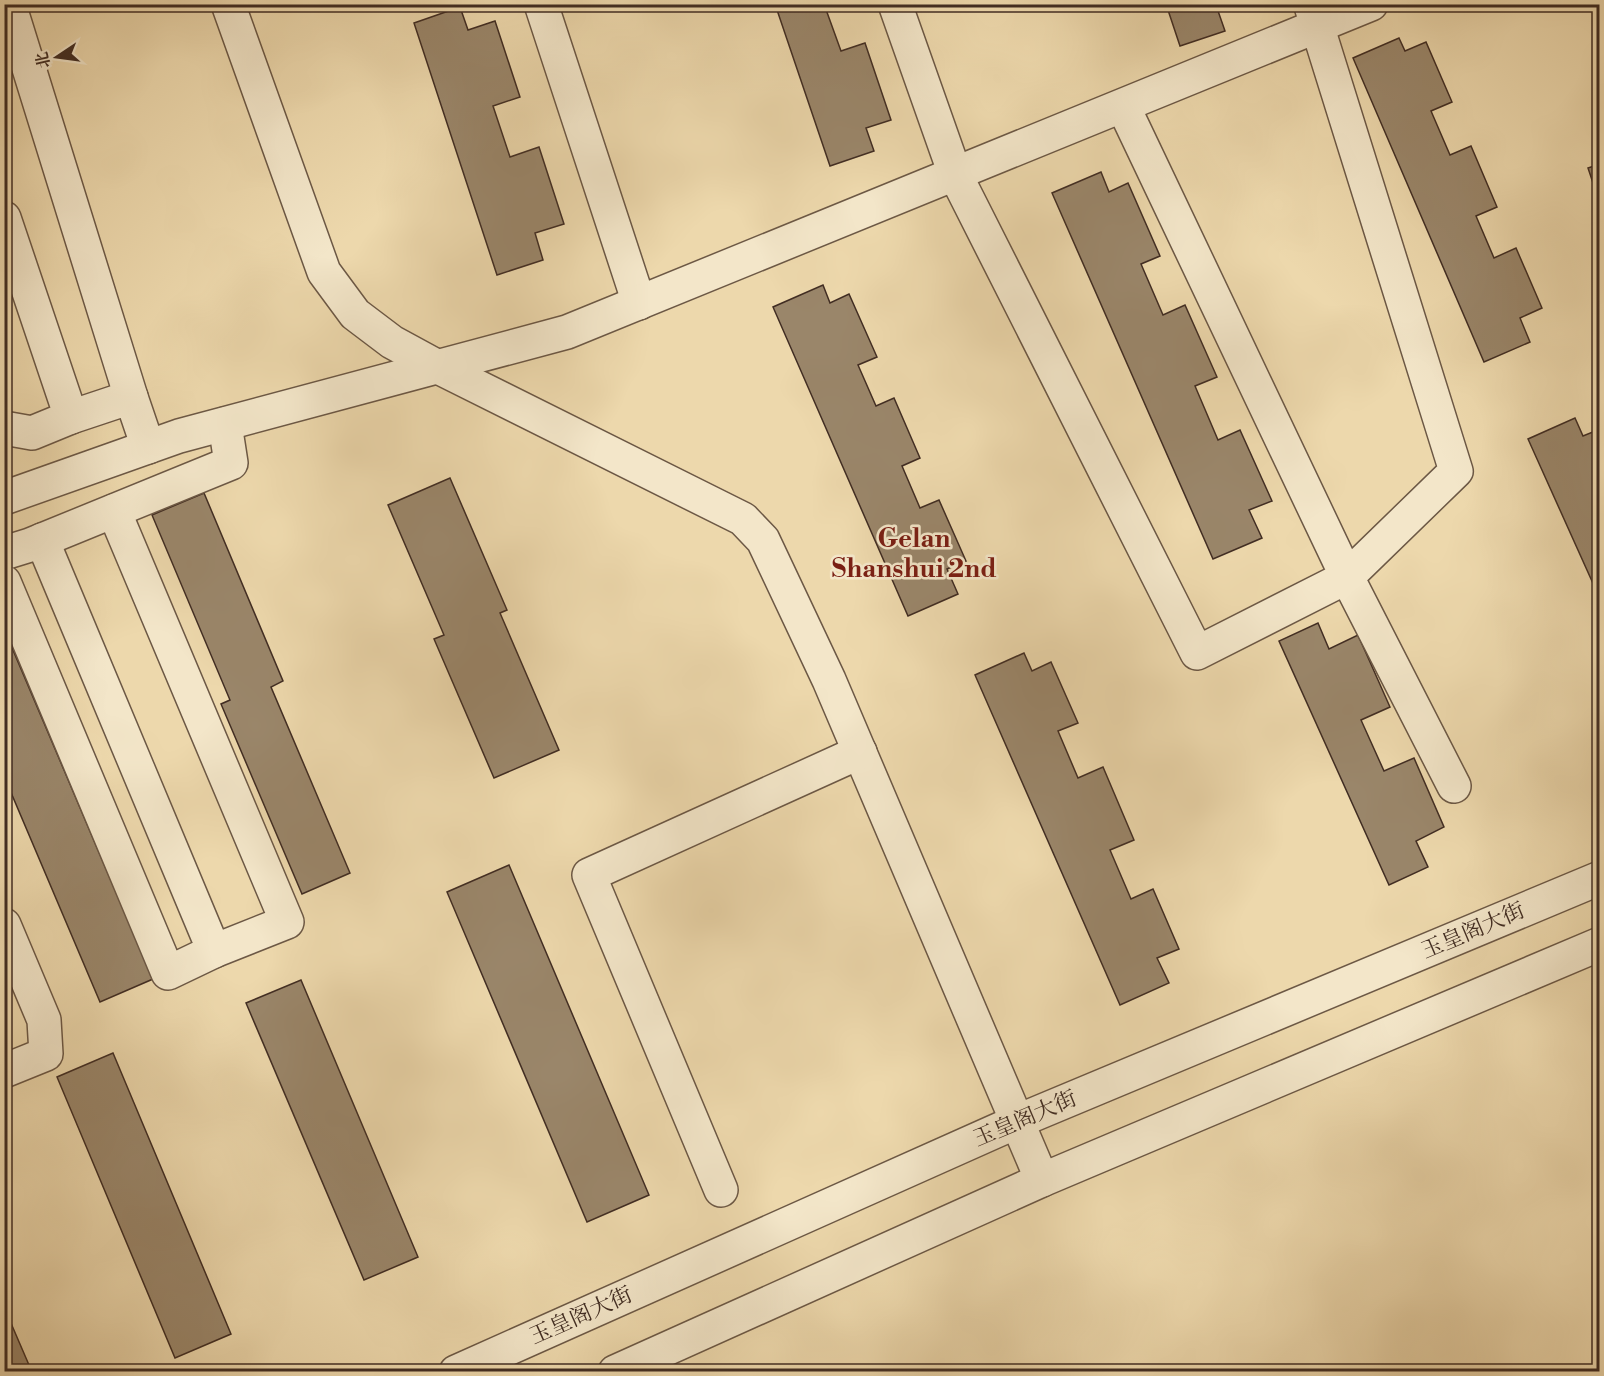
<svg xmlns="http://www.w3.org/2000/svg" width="1604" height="1376" font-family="'Libre Bodoni','Noto Serif SC',serif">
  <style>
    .building { fill: #9a866a; stroke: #412d23; stroke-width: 1.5 }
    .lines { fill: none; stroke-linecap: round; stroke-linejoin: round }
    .minor-casing { stroke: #6c5845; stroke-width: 36 }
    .minor { stroke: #f3e6c9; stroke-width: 33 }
    .labels { text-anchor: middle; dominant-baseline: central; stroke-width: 5; stroke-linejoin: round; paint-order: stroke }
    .street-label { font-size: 22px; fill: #412d23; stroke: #f3e6c9 }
    .quarter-label { font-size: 26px; font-weight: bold; fill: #7a1f14; stroke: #f3e6c9 }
  </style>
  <rect width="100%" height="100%" fill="#edd8ac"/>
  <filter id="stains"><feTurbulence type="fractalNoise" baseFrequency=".00333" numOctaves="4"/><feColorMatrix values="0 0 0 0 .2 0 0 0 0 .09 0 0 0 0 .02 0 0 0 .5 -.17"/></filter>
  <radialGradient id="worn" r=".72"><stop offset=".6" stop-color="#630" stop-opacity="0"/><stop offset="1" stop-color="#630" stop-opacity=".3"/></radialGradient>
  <g class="building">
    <path d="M 775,4 L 824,4 L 841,51 L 865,43 L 891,120 L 866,128 L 874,151 L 830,166 Z"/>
    <path d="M 1166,4 L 1228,4 L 1217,8 L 1225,31 L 1180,46 Z"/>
    <path d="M 460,7 L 468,30 L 495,21 L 520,97 L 493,106 L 510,157 L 539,147 L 564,224 L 535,233 L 543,260 L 497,275 L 414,23 Z"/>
    <path d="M 1399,38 L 1405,51 L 1426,42 L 1452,102 L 1431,111 L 1450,155 L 1471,146 L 1497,207 L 1476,216 L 1494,258 L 1516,248 L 1542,308 L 1520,318 L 1530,342 L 1484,362 L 1353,58 Z"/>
    <path d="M 1600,164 L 1600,204 L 1588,168 Z"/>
    <path d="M 1101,172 L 1109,192 L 1128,183 L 1160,256 L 1141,264 L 1163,315 L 1185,305 L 1217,377 L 1195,386 L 1218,440 L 1240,430 L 1272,501 L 1249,510 L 1262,538 L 1213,559 L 1052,193 Z"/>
    <path d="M 823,285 L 830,303 L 849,294 L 877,357 L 858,365 L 876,406 L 894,398 L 920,458 L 902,466 L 920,508 L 939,500 L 966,561 L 947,569 L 958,594 L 908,616 L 773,307 Z"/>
    <path d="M 1575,418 L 1583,436 L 1600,429 L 1600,599 L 1528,439 Z"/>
    <path d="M 450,478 L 507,610 L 500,613 L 559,750 L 494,778 L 434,639 L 444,635 L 388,505 Z"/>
    <path d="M 204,493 L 283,681 L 271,687 L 350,873 L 302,894 L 221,704 L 230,700 L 152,515 Z"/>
    <path d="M 1318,623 L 1329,649 L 1358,635 L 1390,707 L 1361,720 L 1384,771 L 1414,758 L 1444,827 L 1416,841 L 1428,867 L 1389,885 L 1279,641 Z"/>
    <path d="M 4,629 L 153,979 L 100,1002 L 4,776 Z"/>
    <path d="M 1024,653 L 1032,671 L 1051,662 L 1078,723 L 1058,731 L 1078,778 L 1103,767 L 1134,840 L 1110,850 L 1131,899 L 1153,889 L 1179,949 L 1157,958 L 1169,983 L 1120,1005 L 975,675 Z"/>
    <path d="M 509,865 L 649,1195 L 587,1222 L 447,892 Z"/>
    <path d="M 301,980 L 418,1257 L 364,1280 L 246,1003 Z"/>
    <path d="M 113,1053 L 231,1334 L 175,1358 L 57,1077 Z"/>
    <path d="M 4,1307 L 32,1372 L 4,1372 Z"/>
  </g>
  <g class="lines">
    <defs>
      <g id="minor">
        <path d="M 9,4 L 131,397"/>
        <path d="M 228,4 L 324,272 L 355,314 L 392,342 L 438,367 L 743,519 L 763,540 L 829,680 L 1042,1180"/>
        <path d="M 541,4 L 639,303"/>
        <path d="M 895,4 L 955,174 L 1197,653 L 1347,577 L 1123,106"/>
        <path d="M 1311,6 L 1456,471 L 1347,577 L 1454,786"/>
        <path d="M 4,218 L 71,417 L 32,433 L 4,428"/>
        <path d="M 71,417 L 131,397 L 148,447"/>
        <path d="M 4,498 L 179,436 L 567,332 L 1371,4"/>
        <path d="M 114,511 L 287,922 L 214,951"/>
        <path d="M 4,553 L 30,545 L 231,463 L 225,424"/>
        <path d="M 4,582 L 168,973 L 214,951 L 42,540"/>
        <path d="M 4,925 L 44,1020 L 46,1054 L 4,1071"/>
        <path d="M 721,1190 L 589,875 L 860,752"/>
        <path d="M 456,1372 L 1016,1122 L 1600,878"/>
        <path d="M 615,1372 L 1042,1180 L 1600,944"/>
      </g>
    </defs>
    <use href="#minor" class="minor-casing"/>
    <use href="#minor" class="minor"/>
  </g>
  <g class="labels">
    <g class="street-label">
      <text transform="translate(1473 931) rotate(-23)">玉皇阁大街</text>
      <text transform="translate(1025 1119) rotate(-23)">玉皇阁大街</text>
      <text transform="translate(581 1316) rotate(-24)">玉皇阁大街</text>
    </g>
    <g class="quarter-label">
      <text x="914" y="539">Gelan<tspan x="914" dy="30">Shanshui 2nd</tspan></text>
    </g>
  </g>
  <rect width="1604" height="1376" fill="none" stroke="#edd8ac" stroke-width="24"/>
  <rect x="6" y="6" width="1592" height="1364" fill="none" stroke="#412d23" stroke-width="3"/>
  <rect x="12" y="12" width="1580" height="1352" fill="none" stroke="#412d23" stroke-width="1.5"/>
  <g transform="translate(57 57) rotate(257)" stroke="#f3e6c9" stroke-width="4.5" paint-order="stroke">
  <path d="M0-4.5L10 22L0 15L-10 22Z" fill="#412d23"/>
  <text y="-9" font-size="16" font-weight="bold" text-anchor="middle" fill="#412d23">北</text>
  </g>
  <rect width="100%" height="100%" filter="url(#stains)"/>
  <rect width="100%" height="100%" fill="url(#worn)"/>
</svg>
